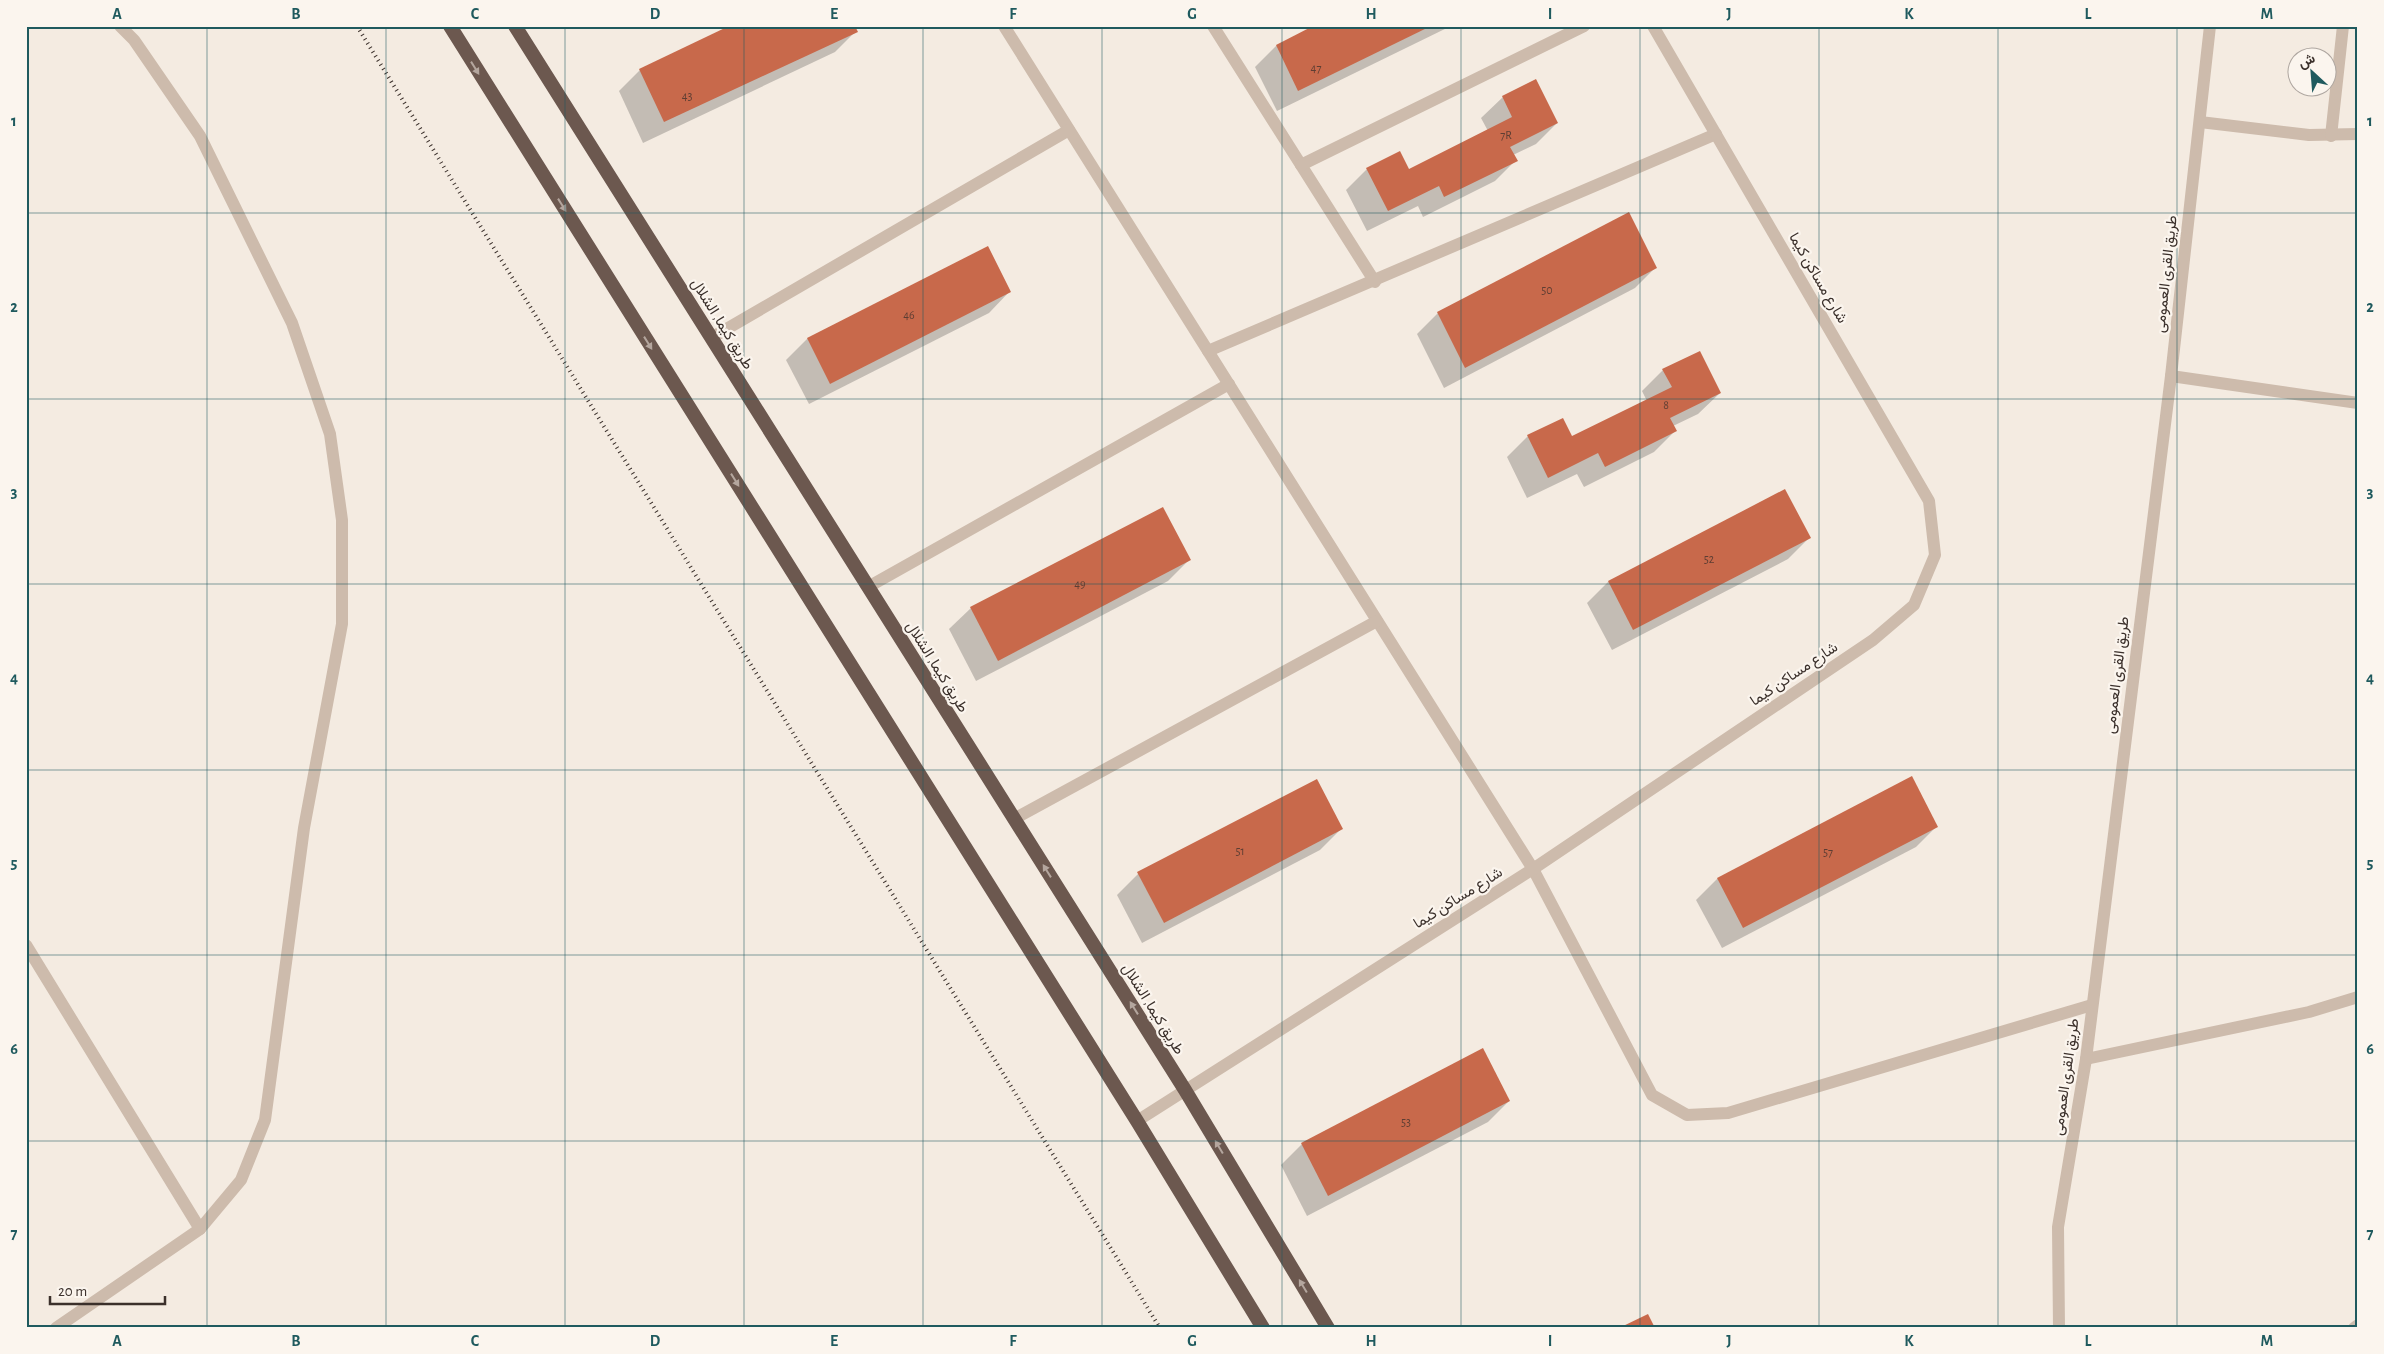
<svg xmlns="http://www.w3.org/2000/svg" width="2384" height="1354" font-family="'Alegreya Sans',Vazirmatn,sans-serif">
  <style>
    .shadow { fill: #0003 }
    .building { fill: #c8694b }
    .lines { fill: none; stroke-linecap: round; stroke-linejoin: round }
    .service { stroke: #cdbbac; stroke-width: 12 }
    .minor { stroke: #cdbbac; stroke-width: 12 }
    .tertiary { stroke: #cdbbac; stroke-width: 12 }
    .trunk { stroke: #6c584f; stroke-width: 14 }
    .rail { stroke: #3b302b; stroke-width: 4; stroke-dasharray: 1 4; stroke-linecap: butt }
    .oneway { fill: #b4a69e }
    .grid { fill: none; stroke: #1f5a5e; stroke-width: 1; stroke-opacity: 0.55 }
    .labels { text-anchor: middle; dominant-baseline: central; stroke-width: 4.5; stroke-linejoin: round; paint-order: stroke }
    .number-label { font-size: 12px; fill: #5e3e33 }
    .street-label { font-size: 15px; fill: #3b302b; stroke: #fbf5ee }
    .neatline { fill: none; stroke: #1f5a5e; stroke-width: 2 }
    .grid-label { font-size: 16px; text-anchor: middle; font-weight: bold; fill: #1f5a5e }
  </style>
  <rect width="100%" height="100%" fill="#f4ebe1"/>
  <g class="shadow">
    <path d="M 1316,26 L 1451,26 L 1277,111 L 1255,67 L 1276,46 Z"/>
    <path d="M 856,31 L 835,52 L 643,143 L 619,91 L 640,70 Z"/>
    <path d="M 1536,80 L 1557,123 L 1536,144 L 1513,155 L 1516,160 L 1495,181 L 1423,217 L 1418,206 L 1367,231 L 1346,190 L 1367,169 L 1409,171 L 1488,131 L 1481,118 L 1503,97 Z"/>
    <path d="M 988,247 L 1010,291 L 989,313 L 809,404 L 786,360 L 807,339 Z"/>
    <path d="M 1656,267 L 1635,288 L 1444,388 L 1417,334 L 1438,313 Z"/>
    <path d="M 1663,370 L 1720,393 L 1698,414 L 1673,426 L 1675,431 L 1654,452 L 1584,487 L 1577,474 L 1527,498 L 1507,457 L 1528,436 L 1572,438 L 1647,401 L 1642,391 Z"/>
    <path d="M 1163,509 L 1189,560 L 1168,581 L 976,681 L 949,629 L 971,608 Z"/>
    <path d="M 1809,538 L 1788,559 L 1612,650 L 1587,603 L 1608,582 Z"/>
    <path d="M 1937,826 L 1916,847 L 1722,948 L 1696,900 L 1717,879 Z"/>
    <path d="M 1341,829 L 1320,850 L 1142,943 L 1117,895 L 1138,874 Z"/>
    <path d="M 1509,1101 L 1488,1122 L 1307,1216 L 1281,1165 L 1302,1144 Z"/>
  </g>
  <g class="building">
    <path d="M 729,26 L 855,26 L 858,32 L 664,122 L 639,69 Z"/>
    <path d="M 1313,26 L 1431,26 L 1298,91 L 1276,45 Z"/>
    <path d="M 1536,79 L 1558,123 L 1510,147 L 1518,161 L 1444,197 L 1439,186 L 1388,211 L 1366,168 L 1400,151 L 1409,169 L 1512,117 L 1502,96 Z"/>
    <path d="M 1629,212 L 1657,268 L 1465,368 L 1437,312 Z"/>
    <path d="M 988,246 L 1011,292 L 830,384 L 807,338 Z"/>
    <path d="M 1700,351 L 1721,393 L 1670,418 L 1677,431 L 1605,467 L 1598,453 L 1548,478 L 1527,435 L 1563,418 L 1572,436 L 1672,387 L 1662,369 Z"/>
    <path d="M 1785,489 L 1811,538 L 1633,630 L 1608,581 Z"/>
    <path d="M 1163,507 L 1191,560 L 998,661 L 970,607 Z"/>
    <path d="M 1912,776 L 1938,827 L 1743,928 L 1717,878 Z"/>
    <path d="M 1317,779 L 1343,829 L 1164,923 L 1137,872 Z"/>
    <path d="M 1483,1048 L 1510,1101 L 1328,1196 L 1301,1143 Z"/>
    <path d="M 1648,1314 L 1655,1328 L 1619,1328 Z"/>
  </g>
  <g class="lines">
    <g class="service">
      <path d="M 26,945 L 200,1229"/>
      <path d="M 56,1328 L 200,1229 L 241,1180 L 265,1120 L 304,828 L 342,624 L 342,520 L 330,434 L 292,323 L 200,136 L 134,40 L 120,26"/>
    </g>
    <g class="minor">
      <path d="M 1004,26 L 1533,869 L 1652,1095 L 1687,1115 L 1728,1113 L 2092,1005"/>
      <path d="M 1213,26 L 1375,282"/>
      <path d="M 2200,122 L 2309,135 L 2358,134"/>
      <path d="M 2331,136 L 2343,26"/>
      <path d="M 1301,165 L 1584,26"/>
      <path d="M 711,338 L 1069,130"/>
      <path d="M 1208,351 L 1716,134"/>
      <path d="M 2171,376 L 2358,403"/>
      <path d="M 868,587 L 1229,384"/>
      <path d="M 1014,819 L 1377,621"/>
      <path d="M 2086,1059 L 2309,1012 L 2358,997"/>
      <path d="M 1137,1121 L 1533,869 L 1873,640 L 1914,605 L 1935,555 L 1929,501 L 1653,26"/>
      <path d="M 2354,1328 L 2358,1325"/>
    </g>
    <path class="tertiary" d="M 2059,1328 L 2058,1227 L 2086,1059 L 2171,376 L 2210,26"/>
    <g class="trunk">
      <path d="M 450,26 L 1137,1121 L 1263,1328"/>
      <path d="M 515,26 L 1185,1090 L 1328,1328"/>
    </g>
    <path class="rail" d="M 357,26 L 1160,1328"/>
  </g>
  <defs><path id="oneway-solid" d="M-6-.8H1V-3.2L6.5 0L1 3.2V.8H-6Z" transform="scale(1.25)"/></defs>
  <g class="oneway">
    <use href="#oneway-solid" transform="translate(475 68) rotate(58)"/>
    <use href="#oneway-solid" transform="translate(562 205) rotate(58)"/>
    <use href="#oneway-solid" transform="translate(648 343) rotate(58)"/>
    <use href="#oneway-solid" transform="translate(735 480) rotate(58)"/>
    <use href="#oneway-solid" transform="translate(1047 871) rotate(-122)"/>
    <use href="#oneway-solid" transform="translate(1134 1008) rotate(-122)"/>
    <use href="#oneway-solid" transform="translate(1219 1147) rotate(-121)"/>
    <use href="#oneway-solid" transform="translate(1303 1286) rotate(-121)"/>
  </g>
  <path class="grid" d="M 207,26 L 207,1328M 386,26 L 386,1328M 565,26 L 565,1328M 744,26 L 744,1328M 923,26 L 923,1328M 1102,26 L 1102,1328M 1282,26 L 1282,1328M 1461,26 L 1461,1328M 1640,26 L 1640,1328M 1819,26 L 1819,1328M 1998,26 L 1998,1328M 2177,26 L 2177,1328M 26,213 L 2358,213M 26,399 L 2358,399M 26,584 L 2358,584M 26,770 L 2358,770M 26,955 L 2358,955M 26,1141 L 2358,1141"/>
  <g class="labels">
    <g class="number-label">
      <text x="1316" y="68">47</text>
      <text x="687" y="96">43</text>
      <text x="1506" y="135">7R</text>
      <text x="1547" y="290">50</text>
      <text x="909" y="315">46</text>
      <text x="1666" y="405">8</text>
      <text x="1709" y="559">52</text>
      <text x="1080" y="584">49</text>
      <text x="1240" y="851">51</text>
      <text x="1828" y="852">57</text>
      <text x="1406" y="1122">53</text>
    </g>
    <g class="street-label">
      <text transform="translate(2166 274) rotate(-84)">طريق القرى العمومى</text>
      <text transform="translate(1818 278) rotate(60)">شارع مساكن كيما</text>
      <text transform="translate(722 324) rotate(58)">طريق كيما, الشلال</text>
      <text transform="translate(937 667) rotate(58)">طريق كيما, الشلال</text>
      <text transform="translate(1794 674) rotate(-34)">شارع مساكن كيما</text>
      <text transform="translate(2117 675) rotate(-83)">طريق القرى العمومى</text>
      <text transform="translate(1458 898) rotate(-32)">شارع مساكن كيما</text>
      <text transform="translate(1153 1009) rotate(58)">طريق كيما, الشلال</text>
      <text transform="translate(2066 1077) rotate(-82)">طريق القرى العمومى</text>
    </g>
  </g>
  <rect width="2384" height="1354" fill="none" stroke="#fbf5ee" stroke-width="55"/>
  <g transform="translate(2312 72) rotate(334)"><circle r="24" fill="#fbf5ee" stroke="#aea6a0"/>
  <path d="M0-4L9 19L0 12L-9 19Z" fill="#1f5a5e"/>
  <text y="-8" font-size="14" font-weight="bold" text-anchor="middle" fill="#3b302b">ش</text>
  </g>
  <path d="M50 1296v8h115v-8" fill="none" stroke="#3b302b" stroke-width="2.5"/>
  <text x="58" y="1296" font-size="15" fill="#3b302b" stroke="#fbf5ee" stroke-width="4" paint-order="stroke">20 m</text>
  <rect x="28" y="28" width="2328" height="1298" class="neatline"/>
  <g class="grid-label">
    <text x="117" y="19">A</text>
    <text x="296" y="19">B</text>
    <text x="475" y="19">C</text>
    <text x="655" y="19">D</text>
    <text x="834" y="19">E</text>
    <text x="1013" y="19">F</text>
    <text x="1192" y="19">G</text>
    <text x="1371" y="19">H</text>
    <text x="1550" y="19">I</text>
    <text x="1729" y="19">J</text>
    <text x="1909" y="19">K</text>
    <text x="2088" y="19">L</text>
    <text x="2267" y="19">M</text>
    <text x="14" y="126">1</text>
    <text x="2370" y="126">1</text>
    <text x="14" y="312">2</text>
    <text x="2370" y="312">2</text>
    <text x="14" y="497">3</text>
    <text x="2370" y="497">3</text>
    <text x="14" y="683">4</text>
    <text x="2370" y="683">4</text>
    <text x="14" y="868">5</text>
    <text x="2370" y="868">5</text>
    <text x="14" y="1054">6</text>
    <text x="2370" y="1054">6</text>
    <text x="14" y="1239">7</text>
    <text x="2370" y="1239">7</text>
    <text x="117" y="1346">A</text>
    <text x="296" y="1346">B</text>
    <text x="475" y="1346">C</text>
    <text x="655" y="1346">D</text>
    <text x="834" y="1346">E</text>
    <text x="1013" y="1346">F</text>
    <text x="1192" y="1346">G</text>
    <text x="1371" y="1346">H</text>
    <text x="1550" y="1346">I</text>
    <text x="1729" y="1346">J</text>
    <text x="1909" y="1346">K</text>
    <text x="2088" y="1346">L</text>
    <text x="2267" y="1346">M</text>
  </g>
</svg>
